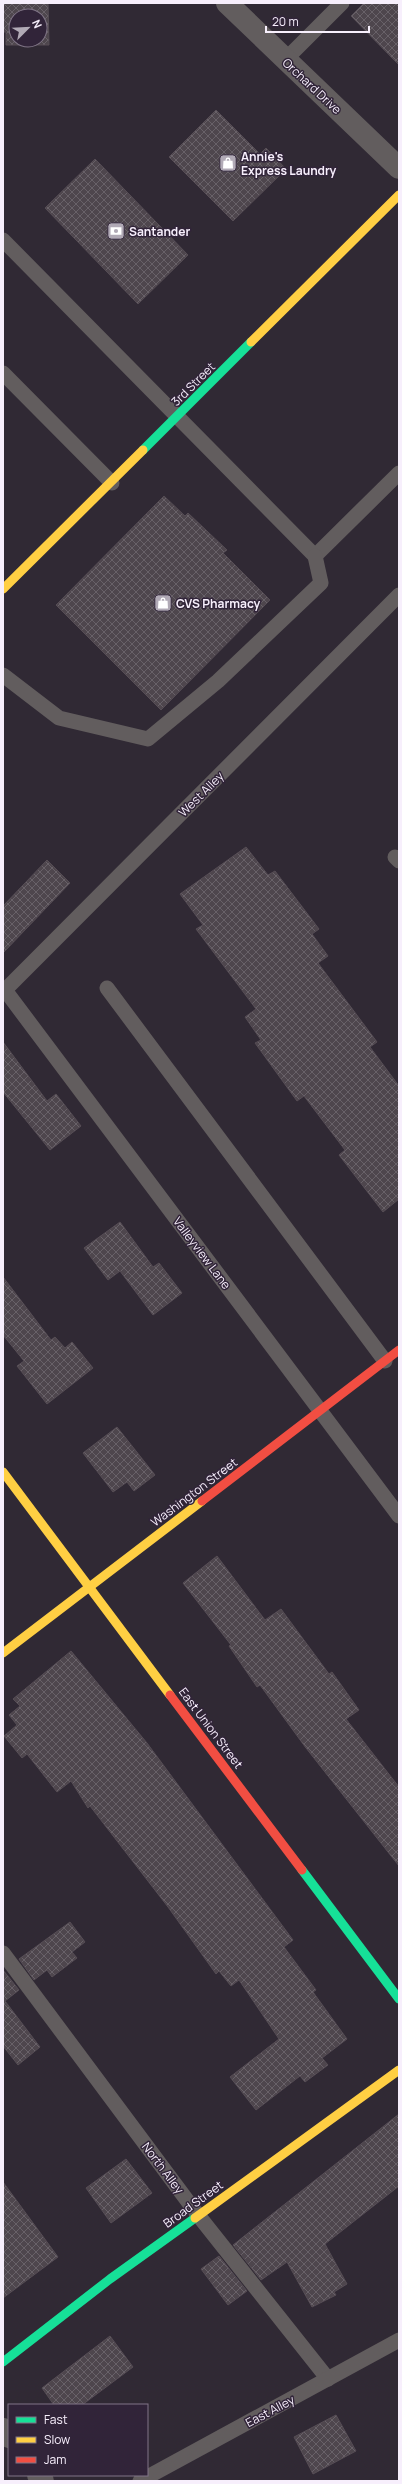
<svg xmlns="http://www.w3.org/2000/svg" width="402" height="2484" font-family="Manrope,sans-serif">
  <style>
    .building { fill: url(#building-cross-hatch); stroke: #564d55; fill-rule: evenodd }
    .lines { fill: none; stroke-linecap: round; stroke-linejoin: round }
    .lane { stroke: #625d5e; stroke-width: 15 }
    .street { stroke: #625d5e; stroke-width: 22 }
    .fast { stroke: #16e098; stroke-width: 9 }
    .slow { stroke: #ffcf43; stroke-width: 9 }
    .jam { stroke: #f24e42; stroke-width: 9 }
    .labels { text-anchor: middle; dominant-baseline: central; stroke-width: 3; stroke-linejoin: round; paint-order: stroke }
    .street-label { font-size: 12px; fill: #f7effc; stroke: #312439 }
    .poi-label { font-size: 12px; font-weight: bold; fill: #f7effc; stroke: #312439; text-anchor: start }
  </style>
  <defs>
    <pattern id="building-cross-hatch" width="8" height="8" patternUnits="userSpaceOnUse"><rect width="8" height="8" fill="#4e464d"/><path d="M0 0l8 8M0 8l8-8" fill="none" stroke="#686168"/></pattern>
  </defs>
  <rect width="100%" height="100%" fill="#302934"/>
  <g class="building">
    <path d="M 3,3 L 48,3 L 49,45 L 6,45 L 6,32 L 3,32 ZM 16,16 L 40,16 L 40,40 L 16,40 Z"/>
    <path d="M 364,3 L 399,3 L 399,65 L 351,16 Z"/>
    <path d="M 216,110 L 260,154 L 266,148 L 286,169 L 233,221 L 169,157 Z"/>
    <path d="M 95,159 L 188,255 L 138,304 L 45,208 Z"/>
    <path d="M 164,496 L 185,516 L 188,513 L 227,550 L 223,553 L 270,600 L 161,710 L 56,605 Z"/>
    <path d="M 246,847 L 268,875 L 275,871 L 319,929 L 312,934 L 328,956 L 318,963 L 377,1042 L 370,1047 L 399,1086 L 399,1199 L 383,1212 L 339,1155 L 345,1150 L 329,1129 L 304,1096 L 297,1101 L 255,1043 L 261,1040 L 245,1017 L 256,1009 L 196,929 L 203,925 L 180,894 Z"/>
    <path d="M 47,860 L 70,883 L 3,953 L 3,906 Z"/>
    <path d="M 3,1042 L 47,1101 L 56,1094 L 81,1126 L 50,1150 L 3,1092 Z"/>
    <path d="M 120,1222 L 153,1267 L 159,1263 L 182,1293 L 153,1315 L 120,1271 L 108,1280 L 84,1248 Z"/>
    <path d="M 3,1277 L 51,1340 L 55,1337 L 65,1348 L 72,1342 L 93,1368 L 47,1404 L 17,1366 L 24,1361 L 3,1335 Z"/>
    <path d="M 117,1427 L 155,1475 L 134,1491 L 127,1482 L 113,1492 L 83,1453 Z"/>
    <path d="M 217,1556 L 265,1620 L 281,1609 L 329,1674 L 332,1672 L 359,1710 L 346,1719 L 399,1787 L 399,1866 L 306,1748 L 260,1685 L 257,1687 L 229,1646 L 231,1645 L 183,1583 Z"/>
    <path d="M 71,1651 L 147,1743 L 293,1940 L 284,1947 L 316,1990 L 313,1992 L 347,2039 L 322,2058 L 328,2065 L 305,2082 L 300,2076 L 256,2110 L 230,2077 L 279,2039 L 239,1980 L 231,1986 L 219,1971 L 216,1974 L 168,1907 L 90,1806 L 88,1808 L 71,1781 L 57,1792 L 27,1754 L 22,1758 L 4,1736 L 17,1725 L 9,1715 L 20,1706 L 13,1699 Z"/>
    <path d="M 70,1922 L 85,1942 L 72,1952 L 77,1958 L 52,1977 L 47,1970 L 34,1980 L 19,1959 Z"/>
    <path d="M 3,1970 L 19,1990 L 5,2001 L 40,2047 L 18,2065 L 3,2046 Z"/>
    <path d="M 399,2114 L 399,2186 L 325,2244 L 347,2284 L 334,2292 L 336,2295 L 312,2307 L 287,2262 L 261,2280 L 233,2245 Z"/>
    <path d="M 126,2159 L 152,2193 L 111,2223 L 86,2188 Z"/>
    <path d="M 3,2182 L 58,2257 L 3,2298 Z"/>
    <path d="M 219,2256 L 247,2291 L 228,2305 L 201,2269 Z"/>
    <path d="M 110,2336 L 133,2367 L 82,2405 L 54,2405 L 42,2388 Z"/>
    <path d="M 336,2415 L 356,2451 L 313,2474 L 294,2437 Z"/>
  </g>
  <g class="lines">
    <g class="lane">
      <path d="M 285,60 L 342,3"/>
      <path d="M 3,240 L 315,556 L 399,473"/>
      <path d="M 3,373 L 112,483"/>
      <path d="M 3,675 L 59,718 L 148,739 L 218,681 L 321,583 L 315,556"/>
      <path d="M 395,857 L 399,861"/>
      <path d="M 107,988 L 385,1361"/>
      <path d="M 5,990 L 399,1516"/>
      <path d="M 3,992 L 399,595"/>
      <path d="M 3,1953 L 198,2215 L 328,2379"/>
      <path d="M 140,2481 L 399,2340"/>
    </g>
    <g class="street">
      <path d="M 227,3 L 399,168"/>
      <path d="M 3,2429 L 9,2437"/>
      <path d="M 38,2475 L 43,2481"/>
    </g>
    <g class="fast">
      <path d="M 143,450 L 251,342"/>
      <path d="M 302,1870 L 399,1999"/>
      <path d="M 3,2362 L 110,2279 L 195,2218"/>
    </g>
    <g class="slow">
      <path d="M 251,342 L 399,195"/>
      <path d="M 3,589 L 143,450"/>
      <path d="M 3,1472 L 170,1695"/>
      <path d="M 3,1653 L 202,1501"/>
      <path d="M 195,2218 L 399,2070"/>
    </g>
    <g class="jam">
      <path d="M 202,1501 L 399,1350"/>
      <path d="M 170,1695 L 302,1870"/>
    </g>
  </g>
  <defs>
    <symbol id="shop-square" viewBox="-11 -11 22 22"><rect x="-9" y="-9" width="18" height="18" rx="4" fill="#b1aab6" stroke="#312439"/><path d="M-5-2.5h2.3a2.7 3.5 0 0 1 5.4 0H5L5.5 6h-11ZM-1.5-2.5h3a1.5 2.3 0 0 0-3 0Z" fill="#fff"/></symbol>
    <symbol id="bank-square" viewBox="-11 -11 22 22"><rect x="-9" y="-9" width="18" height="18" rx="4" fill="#b1aab6" stroke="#312439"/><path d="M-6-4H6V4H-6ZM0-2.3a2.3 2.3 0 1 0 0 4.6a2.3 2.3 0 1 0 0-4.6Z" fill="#fff"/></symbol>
  </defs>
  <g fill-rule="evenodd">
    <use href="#shop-square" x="218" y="153" width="20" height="20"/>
    <use href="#bank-square" x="106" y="221" width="20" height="20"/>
    <use href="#shop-square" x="153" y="593" width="20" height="20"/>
  </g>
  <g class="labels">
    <g class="street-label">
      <text transform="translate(312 86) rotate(43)">Orchard Drive</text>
      <text transform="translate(193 384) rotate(-45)">3rd Street</text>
      <text transform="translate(201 794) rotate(-45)">West Alley</text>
      <text transform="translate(202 1253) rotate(53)">Valleyview Lane</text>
      <text transform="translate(194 1492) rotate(-37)">Washington Street</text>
      <text transform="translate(211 1728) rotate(53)">East Union Street</text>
      <text transform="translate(163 2168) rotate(53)">North Alley</text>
      <text transform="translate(193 2204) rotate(-36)">Broad Street</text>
      <text transform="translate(270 2411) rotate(-28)">East Alley</text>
    </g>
    <g class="poi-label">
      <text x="241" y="156">Annie's<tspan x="241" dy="14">Express Laundry</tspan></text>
      <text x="129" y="231">Santander</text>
      <text x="176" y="603">CVS Pharmacy</text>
    </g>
  </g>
  <rect width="402" height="2484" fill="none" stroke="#f7effc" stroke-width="8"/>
  <rect x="8" y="2404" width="140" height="72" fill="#312439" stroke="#807587"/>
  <rect x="16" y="2417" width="20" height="6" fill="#16e098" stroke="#807587"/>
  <text x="44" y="2424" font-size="12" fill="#f7effc">Fast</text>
  <rect x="16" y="2437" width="20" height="6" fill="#ffcf43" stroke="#807587"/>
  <text x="44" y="2444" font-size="12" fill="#f7effc">Slow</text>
  <rect x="16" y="2457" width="20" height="6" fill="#f24e42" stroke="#807587"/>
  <text x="44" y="2464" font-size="12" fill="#f7effc">Jam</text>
  <g transform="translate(28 28) rotate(66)"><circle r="19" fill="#312439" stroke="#807587"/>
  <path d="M0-3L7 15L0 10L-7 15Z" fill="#b1aab6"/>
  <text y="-6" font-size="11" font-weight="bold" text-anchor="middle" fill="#f7effc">N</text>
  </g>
  <path d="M266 26v6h103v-6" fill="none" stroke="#f7effc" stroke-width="2"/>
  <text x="272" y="26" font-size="12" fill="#f7effc" stroke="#312439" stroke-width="3" paint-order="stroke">20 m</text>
</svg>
